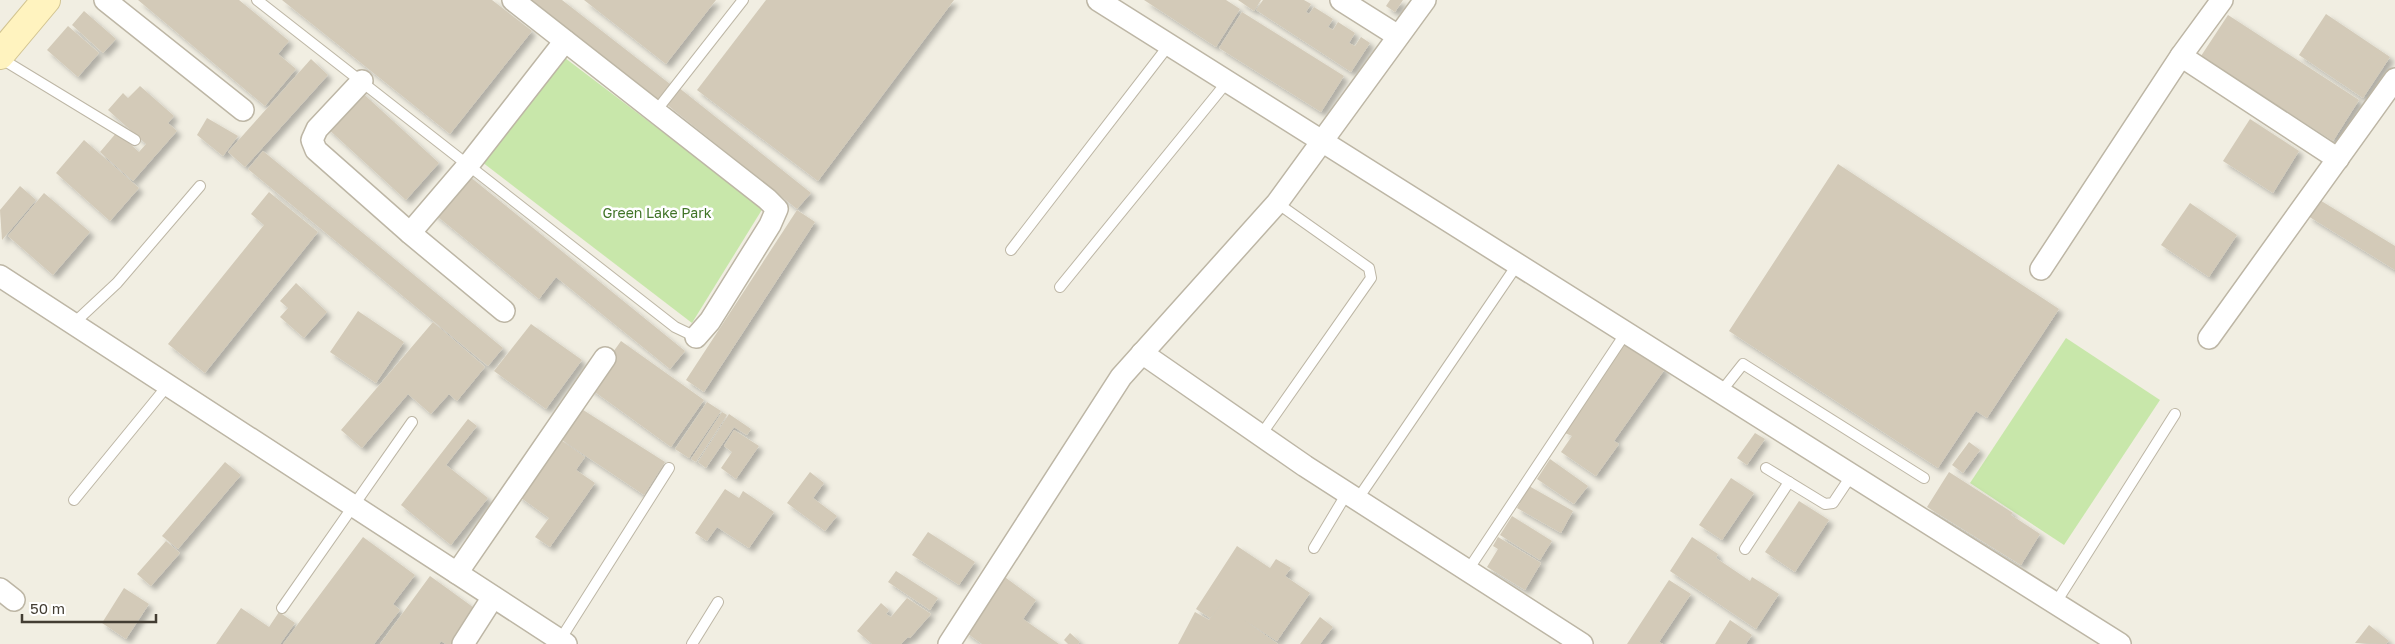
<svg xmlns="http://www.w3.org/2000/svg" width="2395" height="644" font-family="'Golos Text',sans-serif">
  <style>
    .green { fill: #c8e7aa }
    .building { fill: #d3cab8; filter: url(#shadow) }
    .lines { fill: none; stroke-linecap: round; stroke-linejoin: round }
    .lane-casing { stroke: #bdb6a5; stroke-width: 12 }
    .street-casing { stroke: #bdb6a5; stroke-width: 24 }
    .secondary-casing { stroke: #d2c491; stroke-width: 30 }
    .lane { stroke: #fff; stroke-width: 10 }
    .street { stroke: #fff; stroke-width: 21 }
    .secondary { stroke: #fff3bf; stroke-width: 28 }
    .labels { text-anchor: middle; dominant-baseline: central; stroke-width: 5; stroke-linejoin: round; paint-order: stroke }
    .park-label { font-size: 14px; fill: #407427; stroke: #fff }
  </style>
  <defs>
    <filter id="shadow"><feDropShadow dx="4.5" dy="4.5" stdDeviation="2.5" flood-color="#0004"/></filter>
  </defs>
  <rect width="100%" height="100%" fill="#f1eee2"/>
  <g class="green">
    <path d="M 565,58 L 763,208 L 692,323 L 482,162 Z"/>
    <path d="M 2066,338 L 2160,400 L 2064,545 L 1970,483 Z"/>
  </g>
  <g class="building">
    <path d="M 138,0 L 239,0 L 289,41 L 278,54 L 296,69 L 265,106 Z"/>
    <path d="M 282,0 L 492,0 L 532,31 L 450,134 Z"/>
    <path d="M 526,0 L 562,0 L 670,84 L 657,102 Z"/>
    <path d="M 584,0 L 716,0 L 666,64 Z"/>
    <path d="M 766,0 L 954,0 L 818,181 L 697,90 Z"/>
    <path d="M 1144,0 L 1226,0 L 1240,9 L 1216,47 Z"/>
    <path d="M 1238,0 L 1261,0 L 1254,11 Z"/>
    <path d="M 1263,0 L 1304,0 L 1311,4 L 1306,12 L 1309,14 L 1314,7 L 1333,19 L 1328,27 L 1333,30 L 1338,22 L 1355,33 L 1349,43 L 1355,46 L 1361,37 L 1370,43 L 1351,72 L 1256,10 Z"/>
    <path d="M 1390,0 L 1403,0 L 1395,12 L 1386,6 Z"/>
    <path d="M 84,11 L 116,39 L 103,53 L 72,25 Z"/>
    <path d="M 1242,12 L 1344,76 L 1321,112 L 1219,48 Z"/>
    <path d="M 2326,14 L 2390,57 L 2363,98 L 2299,55 Z"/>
    <path d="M 2228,15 L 2359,100 L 2333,141 L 2201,56 Z"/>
    <path d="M 68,26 L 99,53 L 78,77 L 47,50 Z"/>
    <path d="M 311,59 L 328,75 L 245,167 L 228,152 Z"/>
    <path d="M 140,86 L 174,116 L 168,123 L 177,131 L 133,181 L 100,152 L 117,132 L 139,152 L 146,144 L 108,110 L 123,93 L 128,98 Z"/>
    <path d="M 678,87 L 811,193 L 797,209 L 665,103 Z"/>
    <path d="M 358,89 L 439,163 L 406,200 L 325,126 Z"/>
    <path d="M 207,118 L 238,136 L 223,156 L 197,135 Z"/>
    <path d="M 2250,119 L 2299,151 L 2273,193 L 2223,161 Z"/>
    <path d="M 84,140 L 139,188 L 110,221 L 56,173 Z"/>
    <path d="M 263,151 L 503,348 L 488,366 L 248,169 Z"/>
    <path d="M 1838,164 L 2059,309 L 1987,418 L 1976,411 L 1938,468 L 1729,331 Z"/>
    <path d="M 464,172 L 685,351 L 670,369 L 556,277 L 539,299 L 432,212 Z"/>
    <path d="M 20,186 L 36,200 L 2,240 L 0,210 Z"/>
    <path d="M 269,192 L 318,232 L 205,373 L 168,344 L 264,225 L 251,214 Z"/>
    <path d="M 44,193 L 90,232 L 53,275 L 8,236 Z"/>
    <path d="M 2318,199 L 2395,246 L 2395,270 L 2308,216 Z"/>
    <path d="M 2190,203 L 2237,235 L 2209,277 L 2161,245 Z"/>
    <path d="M 797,210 L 815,222 L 704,392 L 686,380 Z"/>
    <path d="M 296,283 L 327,312 L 304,338 L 280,317 L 288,308 L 280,301 Z"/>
    <path d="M 358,311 L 404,342 L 376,383 L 330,352 Z"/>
    <path d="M 433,322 L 485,367 L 457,401 L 449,394 L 431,414 L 408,394 L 362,448 L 341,430 Z"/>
    <path d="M 531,324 L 582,360 L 546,409 L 494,371 Z"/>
    <path d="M 621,341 L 704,400 L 671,447 L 588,387 Z"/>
    <path d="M 1625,341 L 1665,369 L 1614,441 L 1619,444 L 1596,476 L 1561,452 L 1572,436 L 1565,433 Z"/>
    <path d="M 707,402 L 721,411 L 689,458 L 675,449 Z"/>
    <path d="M 580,408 L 665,462 L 644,495 L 559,438 Z"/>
    <path d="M 722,412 L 727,415 L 696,462 L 691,459 Z"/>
    <path d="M 729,414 L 751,429 L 747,435 L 734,427 L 706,468 L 698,462 Z"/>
    <path d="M 468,419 L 477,426 L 446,465 L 488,498 L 451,545 L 401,505 Z"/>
    <path d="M 734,430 L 759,446 L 736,479 L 721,468 L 732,452 L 724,446 Z"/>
    <path d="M 1755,433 L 1765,439 L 1747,465 L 1737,458 Z"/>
    <path d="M 558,438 L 585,457 L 576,470 L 595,483 L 550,547 L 535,537 L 549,518 L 517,495 Z"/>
    <path d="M 1969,442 L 1980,450 L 1963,473 L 1952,465 Z"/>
    <path d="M 1550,459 L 1588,486 L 1574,504 L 1537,479 Z"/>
    <path d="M 225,462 L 241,475 L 178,549 L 162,536 Z"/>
    <path d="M 810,472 L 824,483 L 813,498 L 837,516 L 825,531 L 787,503 Z"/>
    <path d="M 1949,472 L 2013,513 L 2011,515 L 2040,534 L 2021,565 L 1927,507 Z"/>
    <path d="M 1731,478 L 1754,493 L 1722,540 L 1699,525 Z"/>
    <path d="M 1529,486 L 1573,511 L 1561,533 L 1517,508 Z"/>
    <path d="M 725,489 L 739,498 L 743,491 L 774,512 L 749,548 L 717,527 L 707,541 L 695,533 Z"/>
    <path d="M 1799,501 L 1829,520 L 1795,572 L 1765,552 Z"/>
    <path d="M 1512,516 L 1552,541 L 1540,560 L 1500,535 Z"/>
    <path d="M 928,532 L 975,562 L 959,585 L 912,555 Z"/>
    <path d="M 363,537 L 415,575 L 393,604 L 400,610 L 374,644 L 283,644 Z"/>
    <path d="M 1498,537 L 1541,563 L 1525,590 L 1487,567 L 1498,549 L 1493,546 Z"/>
    <path d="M 1692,537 L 1718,554 L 1716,558 L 1750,581 L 1752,577 L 1779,594 L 1756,629 L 1670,571 Z"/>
    <path d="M 166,541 L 180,553 L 151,586 L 137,574 Z"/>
    <path d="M 1237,546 L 1270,568 L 1276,559 L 1291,568 L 1285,576 L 1310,593 L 1277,641 L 1244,620 L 1278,644 L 1178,644 L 1195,612 L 1209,620 L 1221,604 L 1210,618 L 1196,609 Z"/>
    <path d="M 896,571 L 938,598 L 930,610 L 888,582 Z"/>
    <path d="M 1002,575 L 1036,600 L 1023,619 L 1059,644 L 982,644 L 964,631 Z"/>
    <path d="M 430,576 L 477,610 L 452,644 L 446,644 L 441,641 L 439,644 L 380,644 Z"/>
    <path d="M 1669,580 L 1691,594 L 1659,642 L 1663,644 L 1627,644 Z"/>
    <path d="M 124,588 L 149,604 L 126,639 L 102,623 Z"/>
    <path d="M 907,598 L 931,614 L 910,638 L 908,637 L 901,644 L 872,644 L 857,631 L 881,603 L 889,610 L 886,614 L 891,617 Z"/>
    <path d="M 241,608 L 269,627 L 279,612 L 295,623 L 280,644 L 216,644 Z"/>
    <path d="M 1320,617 L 1333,627 L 1320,644 L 1300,644 Z"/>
    <path d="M 1730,620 L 1752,635 L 1746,644 L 1715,644 Z"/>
    <path d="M 2369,625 L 2389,641 L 2386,644 L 2355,643 Z"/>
    <path d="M 1070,633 L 1080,642 L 1078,644 L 1068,644 L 1064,640 Z"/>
  </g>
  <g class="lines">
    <defs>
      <g id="lane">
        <path d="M 257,0 L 675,327 L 696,337"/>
        <path d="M 0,58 L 135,140"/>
        <path d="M 656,111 L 743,0"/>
        <path d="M 1011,250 L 1169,45"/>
        <path d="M 1060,287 L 1227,82"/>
        <path d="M 73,324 L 117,283 L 200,186"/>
        <path d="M 1720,393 L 1743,364 L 1924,478"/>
        <path d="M 1261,435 L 1371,278 L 1369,268 L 1277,203"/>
        <path d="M 1766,468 L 1825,504 L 1833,503 L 1851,476"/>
        <path d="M 74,500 L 168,385"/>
        <path d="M 1357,500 L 1517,265"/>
        <path d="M 1314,548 L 1347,493"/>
        <path d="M 1745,549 L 1789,482"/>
        <path d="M 1468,570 L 1625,334"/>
        <path d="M 2055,604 L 2175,414"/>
        <path d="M 282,608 L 412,422"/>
        <path d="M 560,640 L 669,468"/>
        <path d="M 692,644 L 718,602"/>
      </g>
      <g id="street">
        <path d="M 105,0 L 243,110"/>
        <path d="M 513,0 L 767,199 L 777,209 L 770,225 L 710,321 L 696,337"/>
        <path d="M 1098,0 L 2120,644"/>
        <path d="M 1341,0 L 1398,36"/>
        <path d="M 2181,56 L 2338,159"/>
        <path d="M 362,81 L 317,129 L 312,140 L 316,150 L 410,233"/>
        <path d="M 2041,269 L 2181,56 L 2222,0"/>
        <path d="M 0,276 L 566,644"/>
        <path d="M 504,311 L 410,233 L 469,164 L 565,41"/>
        <path d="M 2209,338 L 2395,79"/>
        <path d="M 1142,353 L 1305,466 L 1582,644"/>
        <path d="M 457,573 L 605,358"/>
        <path d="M 0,589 L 14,600"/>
        <path d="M 463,644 L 493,597"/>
        <path d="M 949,644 L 1121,377 L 1277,203 L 1425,0"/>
      </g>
      <path id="secondary" d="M 0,55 L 46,0"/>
    </defs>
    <use href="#lane" class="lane-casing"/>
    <use href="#street" class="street-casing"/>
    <use href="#secondary" class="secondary-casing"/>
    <use href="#lane" class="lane"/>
    <use href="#street" class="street"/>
    <use href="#secondary" class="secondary"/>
  </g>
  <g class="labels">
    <g class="park-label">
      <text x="657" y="212">Green Lake Park</text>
    </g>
  </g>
  <path d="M22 614v8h134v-8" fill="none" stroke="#433d33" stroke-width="2.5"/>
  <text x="30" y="614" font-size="15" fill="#433d33" stroke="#ffffff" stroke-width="4" paint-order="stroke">50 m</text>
</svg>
